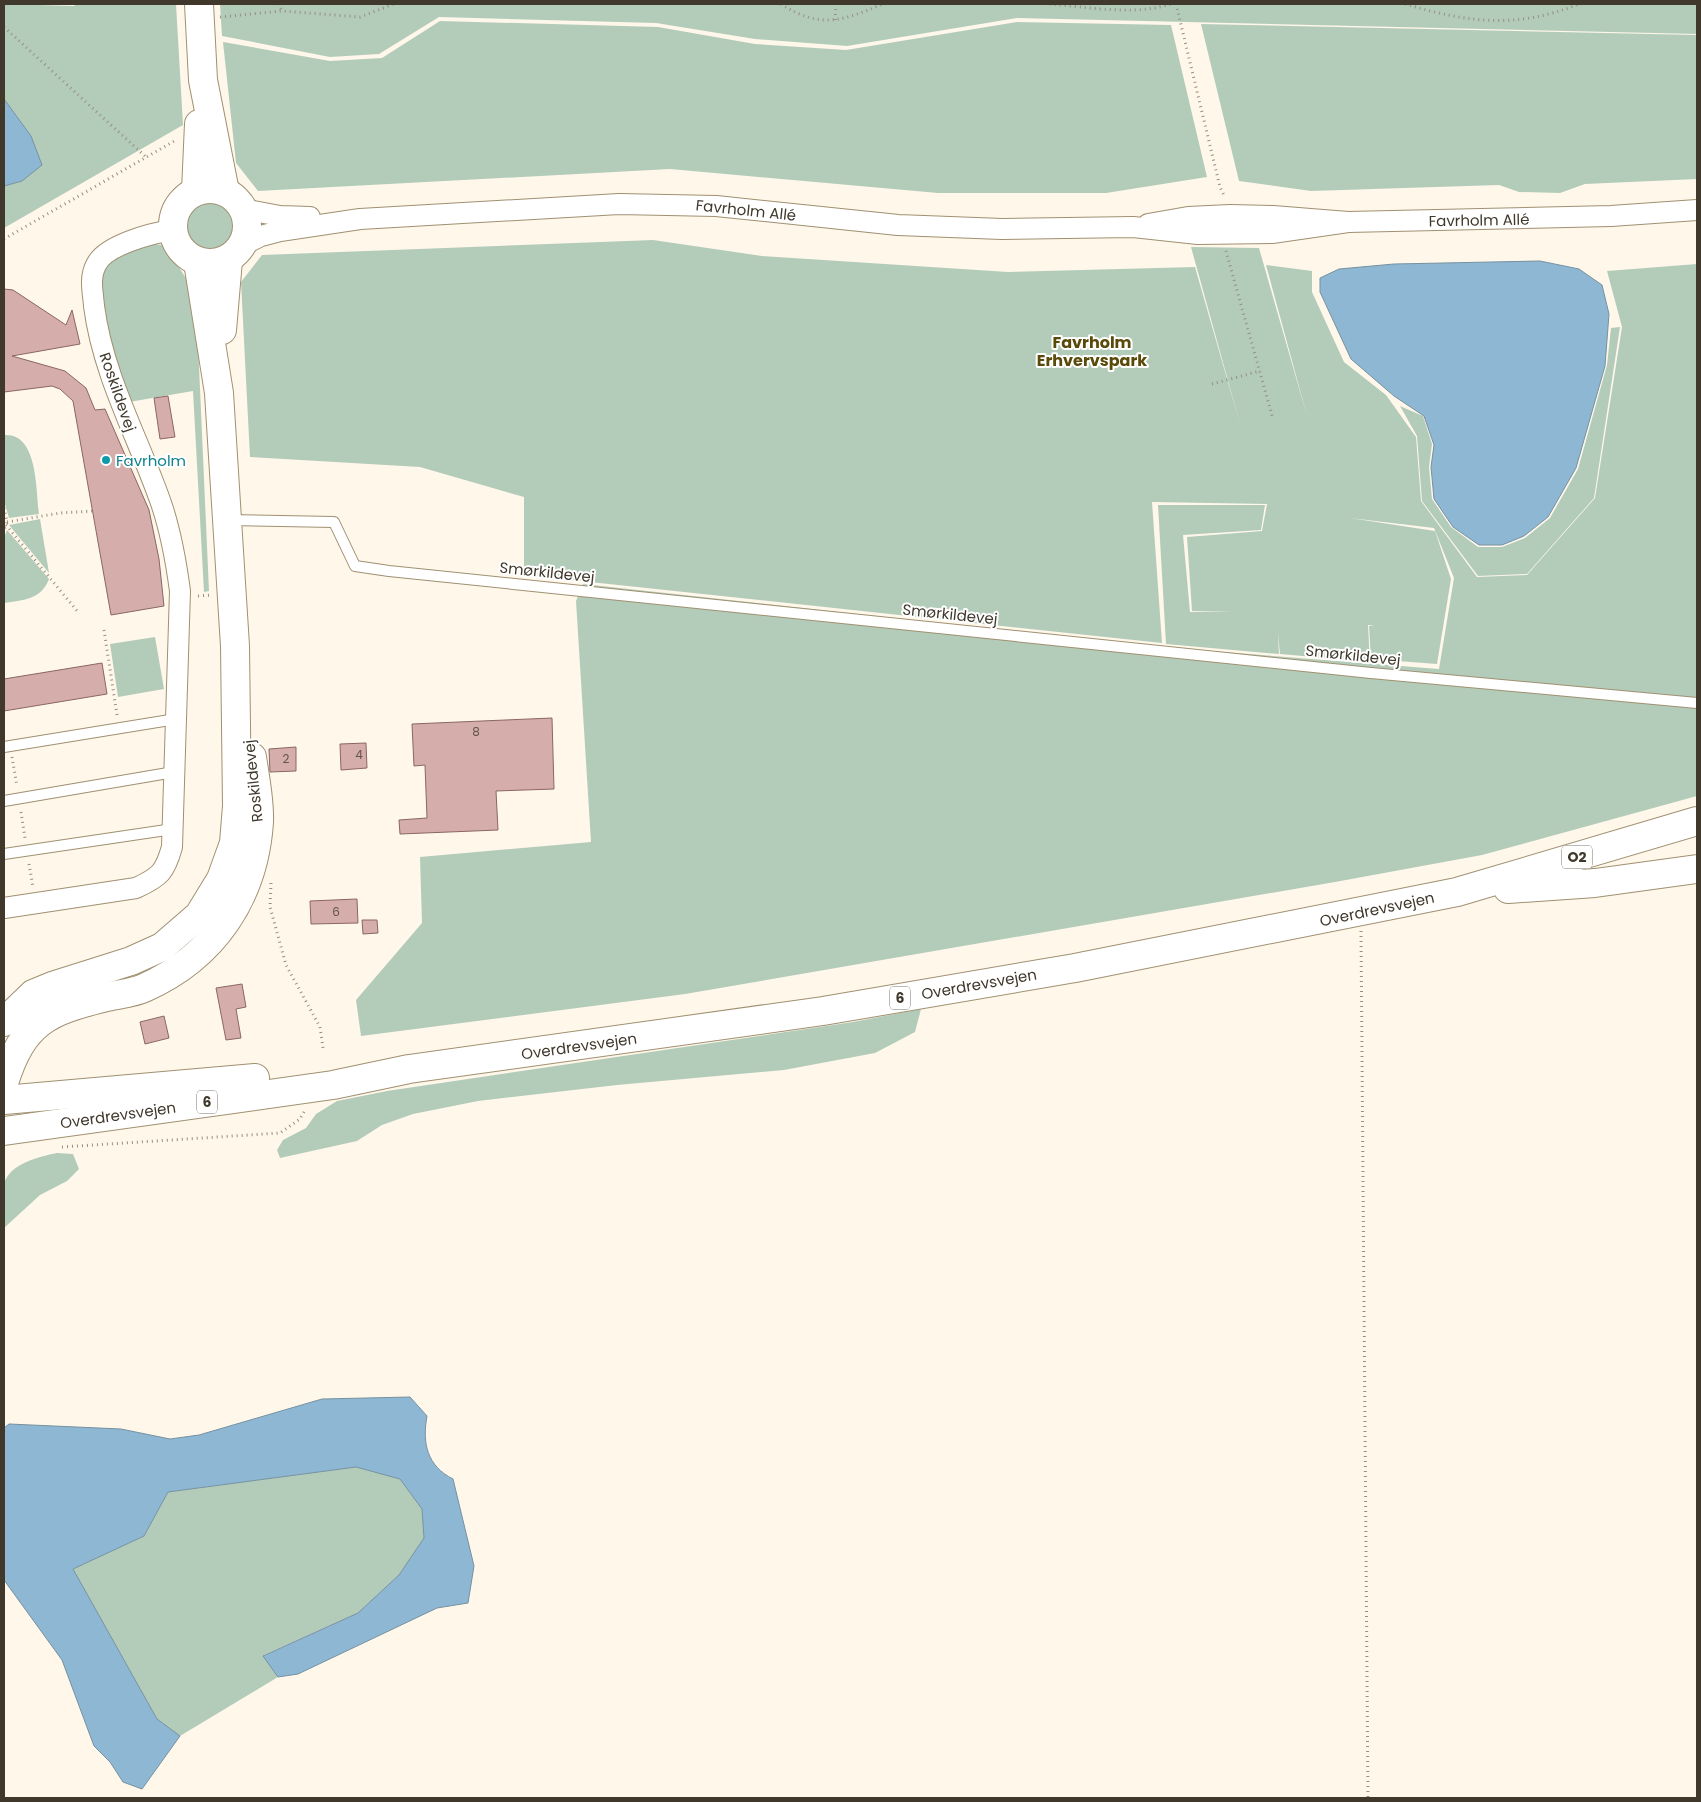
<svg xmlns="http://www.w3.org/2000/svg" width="1701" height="1802" font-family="Poppins,sans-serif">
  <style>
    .green { fill: #b3ccba }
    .water { fill: #8eb7d3; stroke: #7691a1 }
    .building { fill: #d5adab; stroke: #8a6665 }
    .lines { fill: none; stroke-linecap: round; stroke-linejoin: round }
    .lane-casing { stroke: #a09071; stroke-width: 12 }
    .street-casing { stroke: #a09071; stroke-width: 22 }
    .secondary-casing { stroke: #a09071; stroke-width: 30 }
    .primary-casing { stroke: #a09071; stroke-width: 30 }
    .path { stroke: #978f82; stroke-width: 3; stroke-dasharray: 1 4; stroke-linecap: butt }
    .lane { stroke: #fff; stroke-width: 10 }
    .street { stroke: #fff; stroke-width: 20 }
    .secondary { stroke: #fff; stroke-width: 28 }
    .primary { stroke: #fff; stroke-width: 28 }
    .culture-dot { fill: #0f9aa8; stroke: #fff; stroke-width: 2 }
    .labels { text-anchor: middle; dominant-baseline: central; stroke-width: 4; stroke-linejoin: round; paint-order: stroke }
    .number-label { font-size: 12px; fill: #64554b }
    .shield { fill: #fff; stroke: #79746b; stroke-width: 1 }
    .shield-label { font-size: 14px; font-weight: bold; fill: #3f382b }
    .street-label { font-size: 15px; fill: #3f382b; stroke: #fff }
    .culture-label { font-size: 15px; fill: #0d838f; stroke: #fff; text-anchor: start }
    .neighbourhood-label { font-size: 16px; font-weight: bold; fill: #5a4a09; stroke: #fff }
  </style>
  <rect width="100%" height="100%" fill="#fff7ea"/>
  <g class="green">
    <path d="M 4,4 L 74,6 L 76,4 L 176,4 L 183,125 L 4,228 L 4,186 L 22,181 L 31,136 L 4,99 Z"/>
    <path d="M 220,4 L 1697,4 L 1697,34 L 1017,18 L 847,46 L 755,39 L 656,23 L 439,17 L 379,54 L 330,57 L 222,36 Z"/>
    <path d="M 440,21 L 658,27 L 755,44 L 846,50 L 1017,22 L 1171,25 L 1207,177 L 1106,193 L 938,193 L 670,169 L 258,191 L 236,163 L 223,42 L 330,61 L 382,58 Z"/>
    <path d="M 1201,24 L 1697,35 L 1697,179 L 1585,184 L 1560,193 L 1519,192 L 1499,185 L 1311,191 L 1239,181 Z"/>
    <circle cx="211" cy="226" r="25"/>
    <path d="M 653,240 L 762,256 L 1008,272 L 1195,267 L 1240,424 L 1191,247 L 1259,248 L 1307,416 L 1266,265 L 1312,271 L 1312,292 L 1344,362 L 1386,395 L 1416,437 L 1421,501 L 1477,577 L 1527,575 L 1595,498 L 1622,327 L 1607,271 L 1697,264 L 1697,796 L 1482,855 L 1335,882 L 685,994 L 361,1036 L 356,1000 L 422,923 L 420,857 L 591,842 L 576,601 L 583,584 L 1161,647 L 1439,669 L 1454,578 L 1434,528 L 1350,518 L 1435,531 L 1451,579 L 1437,664 L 1371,659 L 1369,626 L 1374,625 L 1368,625 L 1370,662 L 1280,654 L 1278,633 L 1279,654 L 1166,644 L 1158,505 L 1265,505 L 1261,530 L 1183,535 L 1190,612 L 1233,611 L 1192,611 L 1187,537 L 1262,531 L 1267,504 L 1152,502 L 1162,643 L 524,575 L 524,497 L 420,467 L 250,457 L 241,282 L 262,255 Z"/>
    <path d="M 152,244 L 164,245 L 186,278 L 191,290 L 197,321 L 209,591 L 204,592 L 193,391 L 129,402 C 119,376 91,294 105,269 C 114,253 135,249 152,244 Z"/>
    <path d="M 1620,327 L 1594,498 L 1527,574 L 1478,576 L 1422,501 L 1417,436 L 1400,406 L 1423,416 L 1432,444 L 1429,467 L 1432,499 L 1451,527 L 1478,547 L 1502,547 L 1525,538 L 1550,518 L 1578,469 L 1607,365 L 1611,328 Z"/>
    <path d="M 4,435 C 38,432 36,490 39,514 L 9,518 L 4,501 Z"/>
    <path d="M 40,519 L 49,573 L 9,525 Z"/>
    <path d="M 7,530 L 49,579 C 41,600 23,600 4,603 L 4,538 Z"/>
    <path d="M 155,637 L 164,689 L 118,697 L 110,644 Z"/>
    <path d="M 921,1009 L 915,1032 L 875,1053 L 784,1070 L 617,1085 L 478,1101 L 413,1114 L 382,1125 L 357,1141 L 280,1158 L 277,1150 L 283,1140 L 306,1128 L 316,1114 L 337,1101 L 387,1091 L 853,1022 Z"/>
    <path d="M 57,1153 L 73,1154 L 79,1169 L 67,1181 L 40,1195 L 4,1228 C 4,1216 1,1194 4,1184 C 10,1163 39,1157 57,1153 Z"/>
    <path d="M 356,1467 L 400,1479 L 422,1509 L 424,1538 L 399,1575 L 358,1613 L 264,1655 L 278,1677 L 180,1736 L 157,1719 L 73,1569 L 144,1536 L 168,1492 Z"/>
  </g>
  <g class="water">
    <path d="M 4,99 L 31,136 L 42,165 L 22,181 L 4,186 Z"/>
    <path d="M 1540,261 L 1579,269 L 1602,285 L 1609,314 L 1605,366 L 1576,468 L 1548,517 L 1524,536 L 1502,545 L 1479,545 L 1453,527 L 1434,499 L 1431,467 L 1434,445 L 1424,416 L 1394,396 L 1351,359 L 1320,292 L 1320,278 L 1339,269 L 1394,264 Z"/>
    <path d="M 410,1397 L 427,1416 C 422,1443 427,1466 453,1479 L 474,1566 L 468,1603 L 437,1608 L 298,1674 L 278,1677 L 263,1656 L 358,1613 L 399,1575 L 424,1538 L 422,1509 L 400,1479 L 356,1467 L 168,1492 L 144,1536 L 73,1569 L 157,1719 L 180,1736 L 142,1789 L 123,1782 L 110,1762 L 94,1746 L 62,1660 L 4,1580 L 4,1428 L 9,1424 L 121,1429 L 170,1439 L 199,1435 L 322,1399 Z"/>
  </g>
  <g class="building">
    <path d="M 4,289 L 13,290 L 66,325 L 72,310 L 80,344 L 12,356 L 65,371 L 86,388 L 95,410 L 105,409 L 149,510 L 159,559 L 164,606 L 111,615 L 73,401 L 60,389 L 52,386 L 4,392 Z"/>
    <path d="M 168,396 L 175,437 L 160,439 L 154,398 Z"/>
    <path d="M 102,663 L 107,694 L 4,711 L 4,679 Z"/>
    <path d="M 552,718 L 554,789 L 496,791 L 498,830 L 400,834 L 399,820 L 427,818 L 425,765 L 414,766 L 412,724 Z"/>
    <path d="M 366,743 L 367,768 L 341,770 L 340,744 Z"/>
    <path d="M 296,747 L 296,771 L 270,772 L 269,749 Z"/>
    <path d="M 357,899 L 358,923 L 311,924 L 310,901 Z"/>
    <path d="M 362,920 L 377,920 L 378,933 L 363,934 Z"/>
    <path d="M 242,984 L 246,1007 L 236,1009 L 241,1038 L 226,1040 L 216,988 Z"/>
    <path d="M 164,1016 L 169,1038 L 145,1044 L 140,1022 Z"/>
  </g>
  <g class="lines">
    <defs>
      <g id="lane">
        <path d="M 228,520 L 334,522 L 355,566 L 389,571 L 1371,673 L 1697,703"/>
        <path d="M 4,747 L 176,719"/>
        <path d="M 4,801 L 174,772"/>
        <path d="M 4,854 L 173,829"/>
      </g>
      <g id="street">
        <path d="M 243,209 L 280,216 L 310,217"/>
        <path d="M 1148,224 L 1188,217 L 1230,215 L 1273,216 L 1348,222 L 1611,216 L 1697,210"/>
        <path d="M 243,245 L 261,236 L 280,231 L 360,219 L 619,204 L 716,206 L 898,225 L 1002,229 L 1133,227 L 1198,234 L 1272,233 L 1348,222"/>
        <path d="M 4,908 L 136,888 C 160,877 165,872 172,847 L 180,591 C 176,561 171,532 161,503 C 138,437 103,376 94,306 C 93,292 89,278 96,265 C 105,245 152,233 173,230"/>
      </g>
      <g id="secondary">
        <path d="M 199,4 L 203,80 L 225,192"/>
        <circle cx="210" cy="226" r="37"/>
        <path d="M 196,191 L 199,124"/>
        <path d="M 222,330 L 228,260"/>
        <path d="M 4,1022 L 33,994 L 55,985 L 131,961 L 162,947 L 199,915 L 221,879 L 234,843 L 237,806 L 235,646 L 219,393 L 198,262"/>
        <path d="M 4,1083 C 23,1021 49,1011 107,997 C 119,994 133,993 144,988 C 214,957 254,897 259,822 C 260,801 255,778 252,757"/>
      </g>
      <g id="primary">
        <path d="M 1508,889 L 1595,883 L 1697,869"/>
        <path d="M 4,1100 L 255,1078"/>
        <path d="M 4,1131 L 333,1085 L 409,1069 L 823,1011 L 1075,968 L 1457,892 L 1697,821"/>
      </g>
    </defs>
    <use href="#lane" class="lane-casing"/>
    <use href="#street" class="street-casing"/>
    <use href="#secondary" class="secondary-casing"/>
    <use href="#primary" class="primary-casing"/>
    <g class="path">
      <path d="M 278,4 L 282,11"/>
      <path d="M 781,4 C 821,30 844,20 883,4"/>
      <path d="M 1050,4 C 1088,7 1134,16 1171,4"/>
      <path d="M 1176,4 L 1220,187 L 1225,197"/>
      <path d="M 1405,4 C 1470,23 1516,29 1579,4"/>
      <path d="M 220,17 L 282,11 L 360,17 L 394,4"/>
      <path d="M 835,20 L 836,4"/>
      <path d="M 4,27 L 147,158"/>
      <path d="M 4,239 L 176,140"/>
      <path d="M 1226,251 L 1273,419"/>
      <path d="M 1212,384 L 1260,371"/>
      <path d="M 4,508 L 7,522 L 4,531"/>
      <path d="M 7,522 L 60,513 L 93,511"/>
      <path d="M 6,525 L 78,612"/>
      <path d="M 198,596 L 211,595"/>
      <path d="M 104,630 L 117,715"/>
      <path d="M 12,757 L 17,786"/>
      <path d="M 21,812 L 25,838"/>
      <path d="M 29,864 L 33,887"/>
      <path d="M 271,883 L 270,907 L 286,965 L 320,1027 L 323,1048"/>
      <path d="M 1361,931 L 1368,1798"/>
      <path d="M 62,1147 L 280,1133 L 300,1119 L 305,1110"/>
    </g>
    <use href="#lane" class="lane"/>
    <use href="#street" class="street"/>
    <use href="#secondary" class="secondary"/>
    <use href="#primary" class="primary"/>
  </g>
  <circle class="culture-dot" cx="106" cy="460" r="5"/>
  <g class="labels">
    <g class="number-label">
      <text x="476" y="731">8</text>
      <text x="359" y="754">4</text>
      <text x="286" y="758">2</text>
      <text x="336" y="911">6</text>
    </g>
    <g class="shield">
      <rect x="1562" y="845.5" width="30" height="23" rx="4"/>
      <rect x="890" y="986.5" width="20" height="23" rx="4"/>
      <rect x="197" y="1090.5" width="20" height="23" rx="4"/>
    </g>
    <g class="shield-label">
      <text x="1577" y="857">O2</text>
      <text x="900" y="998">6</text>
      <text x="207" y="1102">6</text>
    </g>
    <g class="street-label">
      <text transform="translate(746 210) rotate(6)">Favrholm Allé</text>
      <text transform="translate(1479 220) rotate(-1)">Favrholm Allé</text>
      <text transform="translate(118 392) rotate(71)">Roskildevej</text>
      <text transform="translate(547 572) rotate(6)">Smørkildevej</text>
      <text transform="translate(950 614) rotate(6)">Smørkildevej</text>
      <text transform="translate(1353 655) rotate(6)">Smørkildevej</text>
      <text transform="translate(253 781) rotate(-96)">Roskildevej</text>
      <text transform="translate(1377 909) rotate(-12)">Overdrevsvejen</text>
      <text transform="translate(979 984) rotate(-10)">Overdrevsvejen</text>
      <text transform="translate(579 1046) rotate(-8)">Overdrevsvejen</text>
      <text transform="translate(118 1115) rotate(-8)">Overdrevsvejen</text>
    </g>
    <g class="culture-label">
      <text x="116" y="460">Favrholm</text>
    </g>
    <g class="neighbourhood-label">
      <text x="1092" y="342">Favrholm<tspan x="1092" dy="18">Erhvervspark</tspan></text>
    </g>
  </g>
  <rect width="1701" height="1802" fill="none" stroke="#3f382b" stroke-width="10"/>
</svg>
